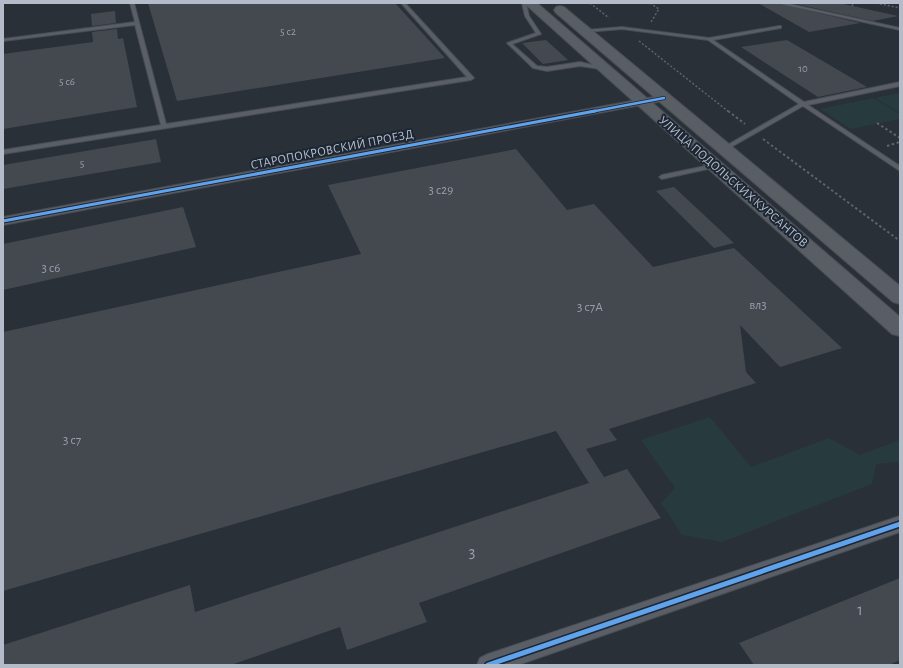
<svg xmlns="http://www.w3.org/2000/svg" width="903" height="668" font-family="'Alegreya Sans',sans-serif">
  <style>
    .green { fill: #273a3e }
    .building { fill: #444950 }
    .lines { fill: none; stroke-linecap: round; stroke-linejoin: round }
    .service-casing { stroke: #484c53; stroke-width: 2 }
    .minor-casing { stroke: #484c53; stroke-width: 2 }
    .secondary-casing { stroke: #484c53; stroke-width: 2 }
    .path-far1 { stroke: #5d636a; stroke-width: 1.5; stroke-dasharray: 2 2; stroke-linecap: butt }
    .path { stroke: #5d636a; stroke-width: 2; stroke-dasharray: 2.5 2.5; stroke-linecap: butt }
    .service { fill: #5a5e66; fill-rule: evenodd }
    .minor { fill: #5a5e66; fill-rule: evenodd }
    .secondary { fill: #595d64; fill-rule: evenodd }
    .cycleway-far2-casing { stroke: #1d2633; stroke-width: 4 }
    .cycleway-far1-casing { stroke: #1d2633; stroke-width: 5 }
    .cycleway-casing { stroke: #1d2633; stroke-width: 8 }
    .cycleway-far2 { stroke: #60a3ed; stroke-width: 2.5 }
    .cycleway-far1 { stroke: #60a3ed; stroke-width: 3 }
    .cycleway { stroke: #60a3ed; stroke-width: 5 }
    .labels { text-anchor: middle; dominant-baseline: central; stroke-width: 4; stroke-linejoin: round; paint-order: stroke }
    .far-number-label { font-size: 11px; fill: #989fab }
    .far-street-label { font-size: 13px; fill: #b4bcc9; stroke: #1d2633 }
    .number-label { font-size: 13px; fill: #989fab }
    .near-number-label { font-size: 16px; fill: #989fab }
  </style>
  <rect width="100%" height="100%" fill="#2a3038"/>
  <g class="green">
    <path d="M 900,93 L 900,113 L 875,98 Z"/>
    <path d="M 873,98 L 900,114 L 900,119 L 851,129 L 820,109 Z"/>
    <path d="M 710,417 L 751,467 L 829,438 L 860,455 L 900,440 L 900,462 L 876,464 L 872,484 L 722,542 L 682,535 L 661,503 L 675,488 L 641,440 Z"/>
  </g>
  <g class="building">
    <path d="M 148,3 L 395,3 L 445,58 L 177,101 Z"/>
    <path d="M 758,3 L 776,3 L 860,23 L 809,32 Z"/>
    <path d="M 792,3 L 839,3 L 898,16 L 873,21 Z"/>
    <path d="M 115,11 L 116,23 L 92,26 L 91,14 Z"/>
    <path d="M 117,29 L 118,39 L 123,38 L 137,107 L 3,129 L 3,54 L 93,42 L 92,32 Z"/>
    <path d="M 546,40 L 568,60 L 543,64 L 522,43 Z"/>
    <path d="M 787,40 L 867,87 L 818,97 L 741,47 Z"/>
    <path d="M 156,139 L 161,162 L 3,189 L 3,165 Z"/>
    <path d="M 516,149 L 567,210 L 594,204 L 653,267 L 734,248 L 842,348 L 780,367 L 740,325 L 746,372 L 756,383 L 609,429 L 617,440 L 586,449 L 604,477 L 627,469 L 661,518 L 419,603 L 427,622 L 347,650 L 340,627 L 231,665 L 3,665 L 3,645 L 190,585 L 195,612 L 589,483 L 556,431 L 3,591 L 3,332 L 361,254 L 328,185 Z"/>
    <path d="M 674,187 L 734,243 L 714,248 L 656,191 Z"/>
    <path d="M 183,207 L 196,247 L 3,290 L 3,244 Z"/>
    <path d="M 900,578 L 900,660 L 889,665 L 754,665 L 739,643 Z"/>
  </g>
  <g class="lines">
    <defs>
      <g id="service">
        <path d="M 130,3 L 134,3 L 166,124 L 467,77 L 401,3 L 405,3 L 474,78 L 471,80 L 3,154 L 3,150 L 161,125 L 135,25 L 3,41 L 3,39 L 135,22 Z"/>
        <path d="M 522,3 L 526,3 L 529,16 L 541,34 L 512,44 L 537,66 L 547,67 L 580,62 L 607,68 L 607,70 L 580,66 L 547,71 L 533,68 L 507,43 L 536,33 L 525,16 Z"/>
        <path d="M 777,3 L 785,3 L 900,28 L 900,30 Z"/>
        <path d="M 779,26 L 781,26 L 781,28 L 713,40 L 804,102 L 900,82 L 900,86 L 808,105 L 900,166 L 900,171 L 803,106 L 726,150 L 722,150 L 722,148 L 799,104 L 708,40 L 622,29 L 586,32 L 584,31 L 586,30 L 622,27 L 709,38 Z"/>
        <path d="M 715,164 L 718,166 L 717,167 L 662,179 L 659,177 L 662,175 Z"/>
      </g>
      <g id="minor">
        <path d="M 664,95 L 669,98 L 668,100 L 3,225 L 3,217 Z"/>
        <path d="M 900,516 L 900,532 L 518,665 L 477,665 L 480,658 L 488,654 Z"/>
      </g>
      <g id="secondary">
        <path d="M 524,3 L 537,3 L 900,317 L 900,336 L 892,334 Z"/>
        <path d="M 560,6 L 564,7 L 900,286 L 900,304 L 893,302 L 556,13 L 554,10 L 556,7 Z"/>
      </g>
    </defs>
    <use href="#service" class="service-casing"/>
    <use href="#minor" class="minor-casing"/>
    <use href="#secondary" class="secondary-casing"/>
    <g class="path-far1">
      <path d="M 590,3 L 609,18"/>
      <path d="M 650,3 L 659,9 L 651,22"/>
      <path d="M 876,3 L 900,8"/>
      <path d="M 852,6 L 854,3"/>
      <path d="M 639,41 L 729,112"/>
    </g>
    <g class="path">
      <path d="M 728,111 L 745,124"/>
      <path d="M 877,123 L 900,138"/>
      <path d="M 763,139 L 900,241"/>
      <path d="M 887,146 L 900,142"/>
    </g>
    <use href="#service" class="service"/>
    <use href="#minor" class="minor"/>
    <use href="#secondary" class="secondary"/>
    <defs>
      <path id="cycleway-far2" d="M 590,112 L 664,98"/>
      <path id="cycleway-far1" d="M 3,221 L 595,111"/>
      <path id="cycleway" d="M 488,665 L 900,524"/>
    </defs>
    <use href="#cycleway-far2" class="cycleway-far2-casing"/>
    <use href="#cycleway-far1" class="cycleway-far1-casing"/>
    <use href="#cycleway" class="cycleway-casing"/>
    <use href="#cycleway-far2" class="cycleway-far2"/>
    <use href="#cycleway-far1" class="cycleway-far1"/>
    <use href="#cycleway" class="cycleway"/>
  </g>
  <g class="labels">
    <g class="far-number-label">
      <text x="288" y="31">5 с2</text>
      <text x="803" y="68">10</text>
      <text x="67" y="81">5 с6</text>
      <text x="82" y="163">5</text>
    </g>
    <g class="far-street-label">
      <text transform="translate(332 150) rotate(-11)">СТАРОПОКРОВСКИЙ ПРОЕЗД</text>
      <text transform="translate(733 182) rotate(41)">УЛИЦА ПОДОЛЬСКИХ КУРСАНТОВ</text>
    </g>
    <g class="number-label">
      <text x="441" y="190">3 с29</text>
      <text x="51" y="268">3 с6</text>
      <text x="758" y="305">вл3</text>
      <text x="590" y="307">3 с7А</text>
      <text x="72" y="440">3 с7</text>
    </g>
    <g class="near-number-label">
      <text x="472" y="552">3</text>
      <text x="860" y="610">1</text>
    </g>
  </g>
  <rect width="903" height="668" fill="none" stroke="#b4bcc9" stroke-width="8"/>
</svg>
